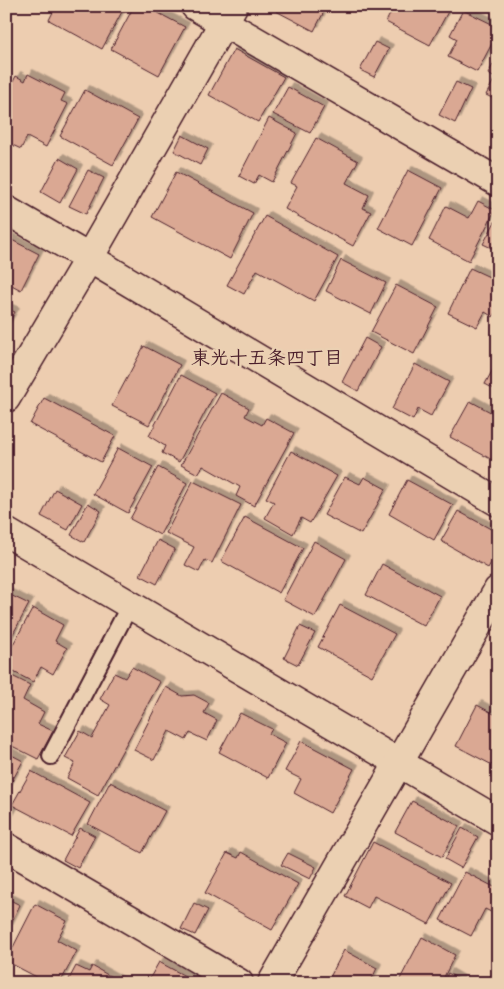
<svg xmlns="http://www.w3.org/2000/svg" width="504" height="989" font-family="'Balsamiq Sans','Klee One',sans-serif">
  <style>
    .building { fill: #daa893; stroke: #4a1f2b; filter: url(#shadow) }
    .lines { fill: none; stroke-linecap: round; stroke-linejoin: round }
    .lane-casing { stroke: #4a1f2b; stroke-width: 20 }
    .street-casing { stroke: #4a1f2b; stroke-width: 31 }
    .secondary-casing { stroke: #4a1f2b; stroke-width: 31 }
    .lane { stroke: #ebd0b2; stroke-width: 16 }
    .street { stroke: #ebd0b2; stroke-width: 28 }
    .secondary { stroke: #ebd0b2; stroke-width: 28 }
    .labels { text-anchor: middle; dominant-baseline: central; stroke-width: 5; stroke-linejoin: round; paint-order: stroke }
    .neighbourhood-label { font-size: 19px; font-weight: bold; fill: #4a1f2b; stroke: #ebd0b2 }
  </style>
  <defs>
    <filter id="shadow"><feDropShadow dx="4.5" dy="-4.5" stdDeviation="0" flood-color="#0004"/></filter>
  </defs>
  <rect width="100%" height="100%" fill="#edcdb0"/>
  <filter id="ink" filterUnits="userSpaceOnUse"><feTurbulence type="fractalNoise" baseFrequency=".02" numOctaves="2"/><feDisplacementMap in="SourceGraphic" scale="10" xChannelSelector="R" yChannelSelector="G"/><feConvolveMatrix kernelMatrix="1 2 1 2 8 2 1 2 1" color-interpolation-filters="sRGB"/></filter>
  <g filter="url(#ink)">
    <g class="building">
      <path d="M 56,6 L 125,6 L 102,49 L 49,20 Z"/>
      <path d="M 134,6 L 145,6 L 185,27 L 159,75 L 111,49 Z"/>
      <path d="M 278,6 L 327,6 L 314,31 L 276,11 Z"/>
      <path d="M 394,6 L 451,6 L 430,45 L 386,22 Z"/>
      <path d="M 463,10 L 498,27 L 498,32 L 477,72 L 448,57 L 457,39 L 450,35 Z"/>
      <path d="M 375,42 L 389,49 L 374,77 L 360,70 Z"/>
      <path d="M 234,49 L 284,77 L 258,122 L 209,95 Z"/>
      <path d="M 498,55 L 498,101 L 486,95 L 495,78 L 488,74 Z"/>
      <path d="M 28,74 L 65,93 L 61,101 L 68,104 L 46,147 L 27,137 L 21,149 L 6,142 L 6,135 L 9,129 L 6,128 L 6,95 L 16,76 L 25,81 Z"/>
      <path d="M 456,82 L 471,89 L 455,123 L 439,115 Z"/>
      <path d="M 288,87 L 324,107 L 310,133 L 273,114 Z"/>
      <path d="M 85,90 L 138,119 L 113,165 L 60,136 Z"/>
      <path d="M 269,118 L 297,133 L 272,182 L 259,175 L 254,184 L 239,176 Z"/>
      <path d="M 182,135 L 208,149 L 200,165 L 174,151 Z"/>
      <path d="M 316,138 L 358,161 L 346,183 L 369,195 L 363,208 L 371,212 L 353,246 L 285,209 L 297,186 L 291,183 Z"/>
      <path d="M 59,158 L 78,169 L 60,203 L 41,192 Z"/>
      <path d="M 88,170 L 104,178 L 86,214 L 69,206 Z"/>
      <path d="M 408,170 L 442,188 L 412,246 L 378,228 Z"/>
      <path d="M 176,172 L 253,213 L 230,259 L 152,217 Z"/>
      <path d="M 478,201 L 495,210 L 469,261 L 429,240 L 446,206 L 469,218 Z"/>
      <path d="M 265,216 L 338,257 L 314,301 L 257,270 L 244,294 L 227,285 Z"/>
      <path d="M 498,216 L 498,251 L 483,244 Z"/>
      <path d="M 6,237 L 39,254 L 21,290 L 6,282 Z"/>
      <path d="M 341,260 L 386,283 L 371,314 L 326,291 Z"/>
      <path d="M 470,268 L 498,281 L 498,286 L 492,297 L 498,299 L 498,308 L 493,317 L 485,312 L 477,327 L 448,313 Z"/>
      <path d="M 396,285 L 438,307 L 414,354 L 371,332 Z"/>
      <path d="M 6,308 L 15,312 L 6,328 Z"/>
      <path d="M 365,338 L 381,347 L 358,391 L 342,382 Z"/>
      <path d="M 144,346 L 180,365 L 149,425 L 112,406 Z"/>
      <path d="M 498,360 L 498,391 L 485,384 Z"/>
      <path d="M 415,364 L 449,382 L 431,416 L 418,409 L 413,420 L 392,409 Z"/>
      <path d="M 181,375 L 215,393 L 179,462 L 162,453 L 165,446 L 149,436 Z"/>
      <path d="M 221,393 L 249,408 L 245,416 L 262,425 L 266,418 L 294,433 L 254,506 L 236,496 L 240,487 L 203,466 L 198,474 L 181,465 Z"/>
      <path d="M 44,398 L 115,436 L 101,462 L 30,424 Z"/>
      <path d="M 470,401 L 498,416 L 498,463 L 450,437 Z"/>
      <path d="M 118,448 L 153,467 L 128,513 L 93,494 Z"/>
      <path d="M 291,451 L 337,476 L 310,523 L 301,518 L 293,534 L 265,518 L 274,502 L 266,498 Z"/>
      <path d="M 158,467 L 187,483 L 160,535 L 130,519 Z"/>
      <path d="M 345,477 L 360,484 L 364,477 L 386,489 L 361,534 L 324,515 Z"/>
      <path d="M 407,480 L 453,505 L 434,540 L 389,514 Z"/>
      <path d="M 193,481 L 241,505 L 212,563 L 205,560 L 199,572 L 185,565 L 194,547 L 166,533 Z"/>
      <path d="M 55,489 L 82,504 L 68,530 L 41,516 Z"/>
      <path d="M 88,503 L 101,511 L 84,542 L 71,535 Z"/>
      <path d="M 458,511 L 498,533 L 498,551 L 488,568 L 441,541 Z"/>
      <path d="M 245,517 L 303,548 L 279,593 L 221,561 Z"/>
      <path d="M 158,540 L 175,549 L 157,584 L 140,575 Z"/>
      <path d="M 314,541 L 346,559 L 315,617 L 283,600 Z"/>
      <path d="M 382,564 L 440,596 L 424,626 L 366,595 Z"/>
      <path d="M 6,593 L 29,604 L 6,647 Z"/>
      <path d="M 340,605 L 395,634 L 372,676 L 318,647 Z"/>
      <path d="M 33,608 L 63,625 L 55,641 L 67,648 L 53,674 L 41,667 L 33,682 L 6,668 L 6,657 Z"/>
      <path d="M 300,626 L 315,633 L 298,665 L 284,658 Z"/>
      <path d="M 132,667 L 160,682 L 98,795 L 67,778 L 75,763 L 65,758 L 80,731 L 92,738 L 110,705 L 100,699 L 114,673 L 125,678 Z"/>
      <path d="M 6,673 L 30,685 L 23,700 L 44,712 L 38,724 L 53,731 L 38,759 L 6,743 Z"/>
      <path d="M 166,687 L 182,696 L 194,695 L 209,703 L 204,713 L 217,720 L 207,741 L 190,733 L 186,740 L 169,731 L 154,760 L 134,750 Z"/>
      <path d="M 477,705 L 498,716 L 498,768 L 456,746 Z"/>
      <path d="M 240,713 L 272,729 L 269,734 L 286,743 L 268,778 L 219,752 Z"/>
      <path d="M 301,741 L 354,769 L 330,813 L 294,793 L 301,779 L 285,771 Z"/>
      <path d="M 6,752 L 23,761 L 6,792 Z"/>
      <path d="M 31,771 L 90,803 L 71,836 L 12,805 Z"/>
      <path d="M 110,782 L 165,811 L 142,853 L 88,824 Z"/>
      <path d="M 412,801 L 459,826 L 442,857 L 395,832 Z"/>
      <path d="M 6,807 L 14,811 L 6,825 Z"/>
      <path d="M 80,828 L 95,836 L 78,868 L 63,860 Z"/>
      <path d="M 462,828 L 478,837 L 461,868 L 445,859 Z"/>
      <path d="M 373,842 L 451,883 L 429,924 L 374,896 L 368,908 L 345,896 Z"/>
      <path d="M 241,852 L 298,884 L 272,930 L 205,893 L 227,853 L 238,858 Z"/>
      <path d="M 288,853 L 316,867 L 310,879 L 281,865 Z"/>
      <path d="M 465,872 L 498,889 L 498,905 L 493,913 L 485,909 L 471,936 L 440,920 Z"/>
      <path d="M 6,898 L 20,905 L 6,933 Z"/>
      <path d="M 194,903 L 208,910 L 195,935 L 181,929 Z"/>
      <path d="M 35,904 L 67,921 L 57,940 L 77,951 L 60,983 L 48,983 L 6,961 Z"/>
      <path d="M 422,937 L 455,955 L 441,983 L 398,983 Z"/>
      <path d="M 344,950 L 377,968 L 370,983 L 327,983 Z"/>
      <path d="M 159,962 L 198,983 L 147,983 Z"/>
      <path d="M 76,966 L 89,972 L 92,966 L 122,983 L 67,983 Z"/>
      <path d="M 448,973 L 460,980 L 459,983 L 443,983 Z"/>
    </g>
    <g class="lines">
      <defs>
        <path id="lane" d="M 51,756 L 130,605"/>
        <g id="street">
          <path d="M 6,210 L 89,258 L 498,502"/>
          <path d="M 6,398 L 89,258 L 233,6"/>
          <path d="M 6,532 L 498,821"/>
          <path d="M 6,847 L 239,983"/>
          <path d="M 272,983 L 498,590"/>
        </g>
        <path id="secondary" d="M 195,6 L 498,182"/>
      </defs>
      <use href="#lane" class="lane-casing"/>
      <use href="#street" class="street-casing"/>
      <use href="#secondary" class="secondary-casing"/>
      <use href="#lane" class="lane"/>
      <use href="#street" class="street"/>
      <use href="#secondary" class="secondary"/>
    </g>
  </g>
  <g class="labels">
    <g class="neighbourhood-label">
      <text x="267" y="358">東光十五条四丁目</text>
    </g>
  </g>
  <rect width="504" height="989" fill="none" stroke="#ebd0b2" stroke-width="25"/>
  <rect x="12" y="12" width="479" height="964" fill="none" stroke="#4a1f2b" stroke-width="2" filter="url(#ink)"/>
</svg>
